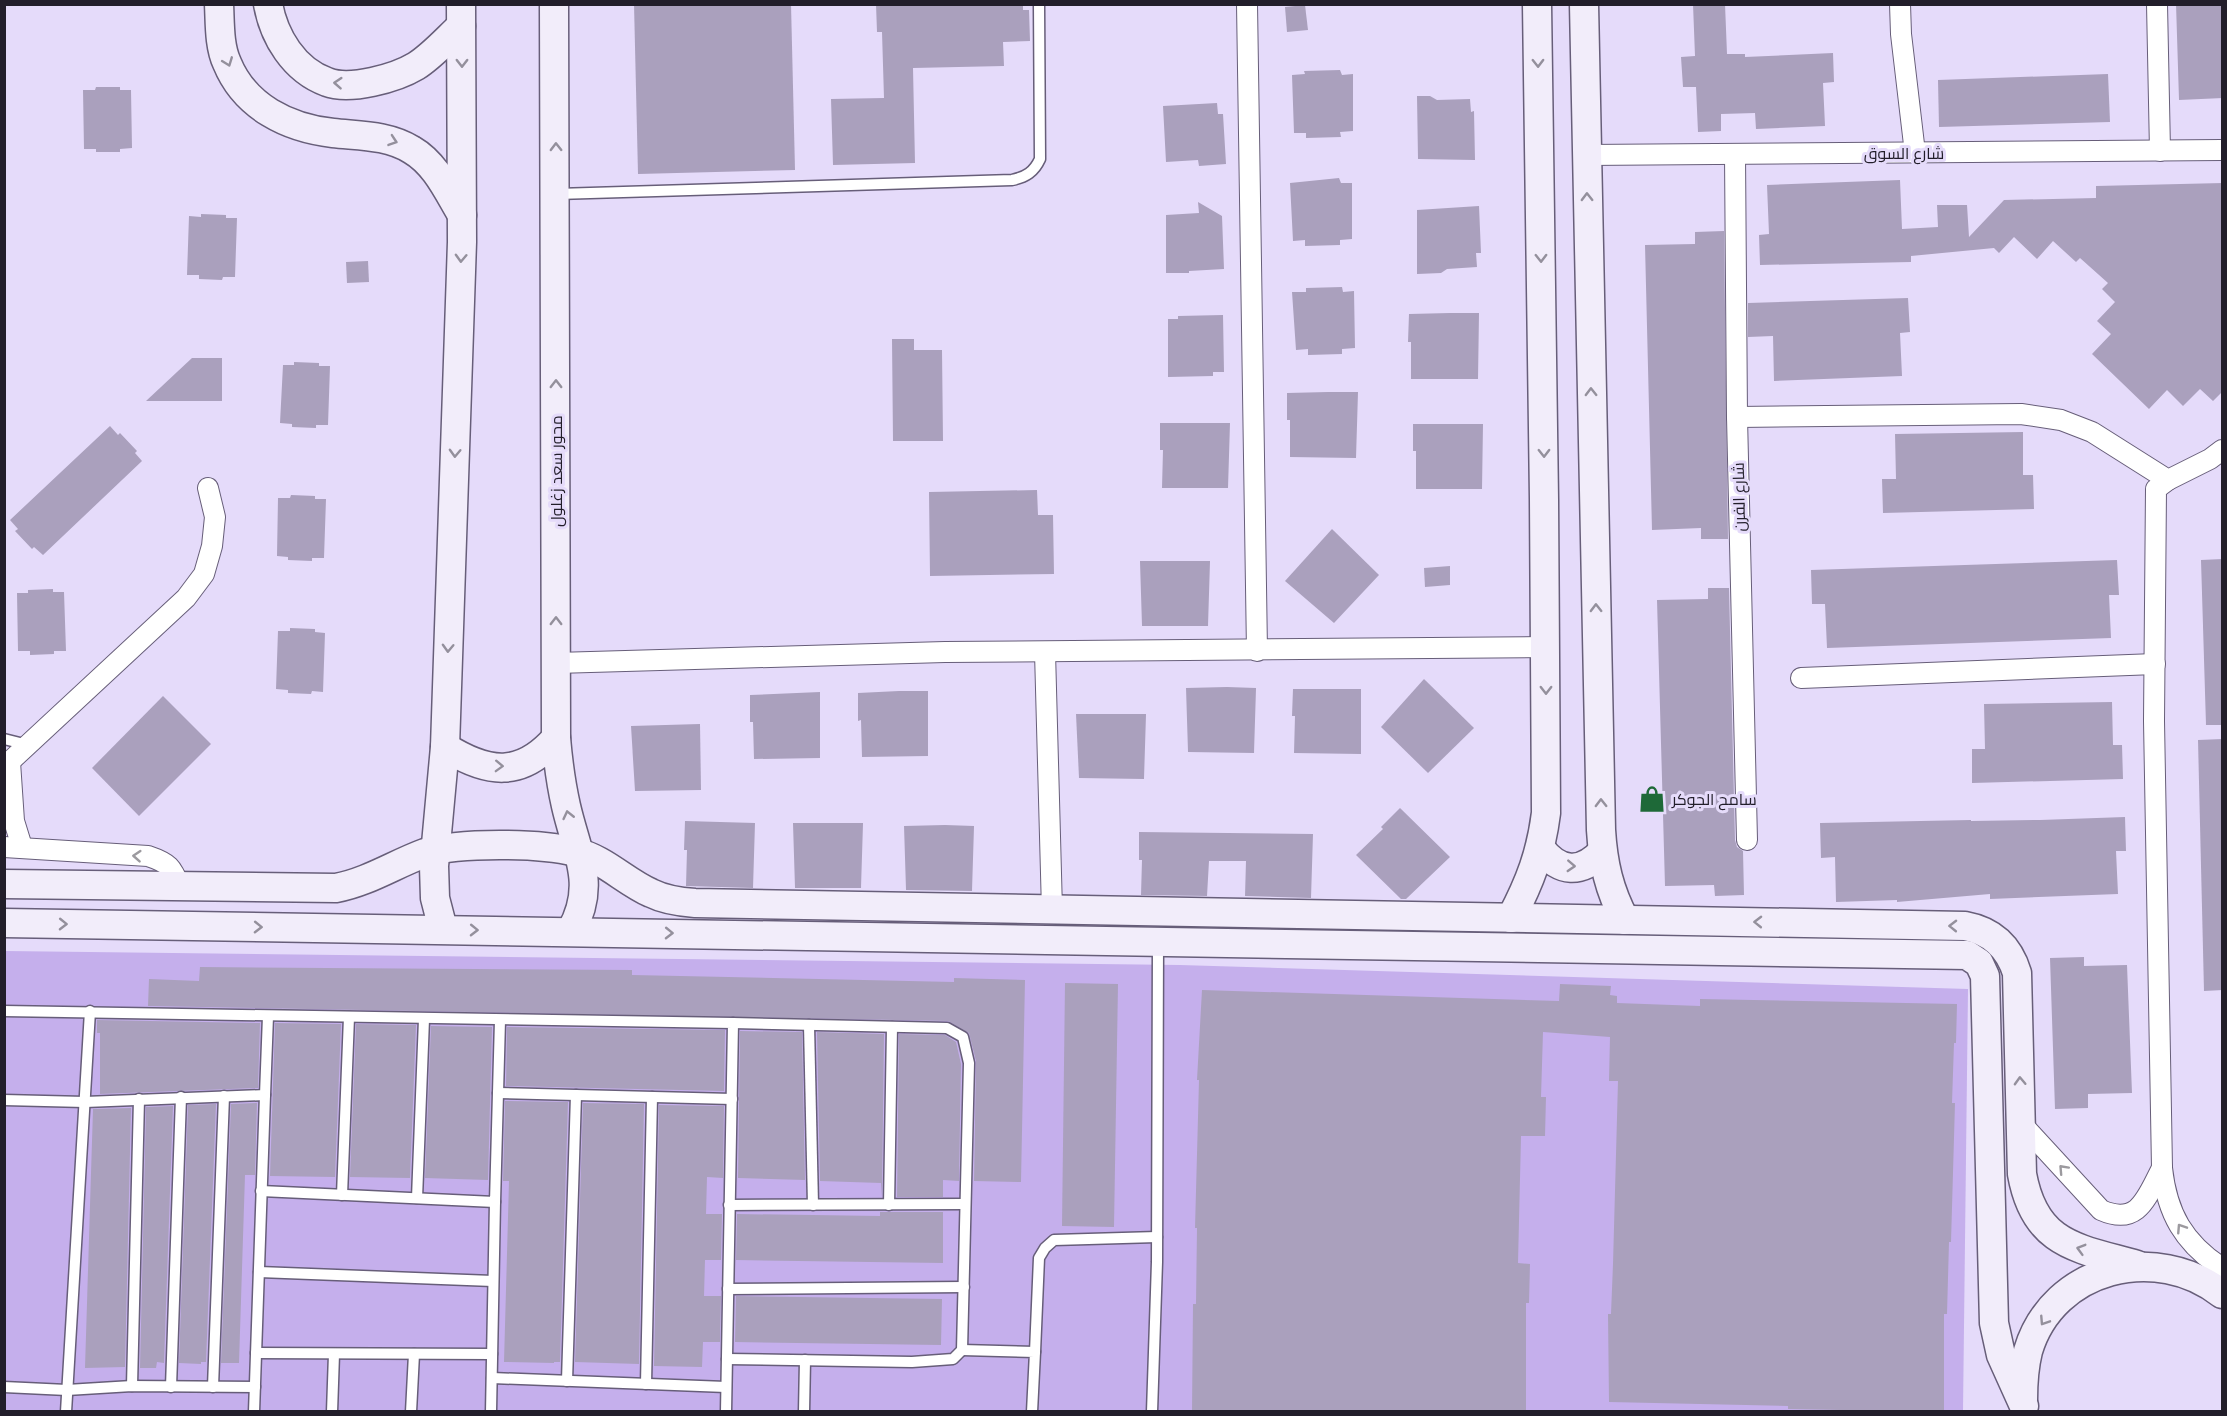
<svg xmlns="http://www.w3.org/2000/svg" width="2227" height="1416" font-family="Roboto,Cairo,sans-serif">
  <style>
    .green { fill: #c5afec }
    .building { fill: #aaa0bd }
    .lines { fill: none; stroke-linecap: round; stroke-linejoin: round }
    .lane-casing { stroke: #675e79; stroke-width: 13 }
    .street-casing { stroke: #675e79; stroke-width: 22 }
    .secondary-casing { stroke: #675e79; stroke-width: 31 }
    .lane { stroke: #fff; stroke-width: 10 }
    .street { stroke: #fff; stroke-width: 20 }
    .secondary { stroke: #f2edfa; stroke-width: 28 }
    .oneway { stroke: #94909c }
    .oneway2 { stroke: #9c9a9f }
    .labels { text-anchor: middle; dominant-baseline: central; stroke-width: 6; stroke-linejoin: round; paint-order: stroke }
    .street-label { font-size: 16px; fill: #221e2a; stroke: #e5dbfa }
    .poi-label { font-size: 16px; fill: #221e2a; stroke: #e5dbfa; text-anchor: start }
  </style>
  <rect width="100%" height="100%" fill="#e5dbfa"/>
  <path class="green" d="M 5,951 L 1180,965 L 1968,989 L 1963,1411 L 5,1412 Z"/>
  <g class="building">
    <path d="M 634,4 L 791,4 L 795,170 L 638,174 Z"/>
    <path d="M 876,4 L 1023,4 L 1023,10 L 1029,10 L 1030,41 L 1003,42 L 1004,66 L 913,68 L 915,163 L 833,165 L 831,99 L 884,98 L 882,32 L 877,32 Z"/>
    <path d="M 1693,4 L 1725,4 L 1727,54 L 1745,54 L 1745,57 L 1833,53 L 1834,82 L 1823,83 L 1825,126 L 1756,129 L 1755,113 L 1721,114 L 1721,131 L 1698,132 L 1696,87 L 1683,87 L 1681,57 L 1695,56 Z"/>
    <path d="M 2176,4 L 2223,4 L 2223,98 L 2179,100 Z"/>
    <path d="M 1305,5 L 1308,30 L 1287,32 L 1285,7 Z"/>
    <path d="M 1340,70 L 1342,75 L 1353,74 L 1353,131 L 1340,132 L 1341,137 L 1306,138 L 1306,133 L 1294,133 L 1292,75 L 1305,74 L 1304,71 Z"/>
    <path d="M 2108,74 L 2110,122 L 1939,127 L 1938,80 Z"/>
    <path d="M 96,87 L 120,87 L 120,90 L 131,90 L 132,148 L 120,149 L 120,152 L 96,152 L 96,149 L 84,149 L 83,90 L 95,90 Z"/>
    <path d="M 1417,96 L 1430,96 L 1437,100 L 1470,99 L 1471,112 L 1474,111 L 1475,160 L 1418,159 Z"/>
    <path d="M 1217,103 L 1218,114 L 1223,114 L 1226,164 L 1199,166 L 1198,160 L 1166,162 L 1163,106 Z"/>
    <path d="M 1339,178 L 1341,183 L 1352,183 L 1352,239 L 1340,240 L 1340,245 L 1305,246 L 1305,240 L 1293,241 L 1290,183 Z"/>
    <path d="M 1900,180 L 1902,229 L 1938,227 L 1937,205 L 1967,205 L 1969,237 L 2004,200 L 2096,198 L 2096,186 L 2223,183 L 2223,391 L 2213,401 L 2200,389 L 2183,406 L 2167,390 L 2149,409 L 2092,354 L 2111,334 L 2097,321 L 2115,302 L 2102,289 L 2108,283 L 2080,258 L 2076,262 L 2053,241 L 2037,259 L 2014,237 L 1999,253 L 1994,248 L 1911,256 L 1911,262 L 1760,265 L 1759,235 L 1769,234 L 1767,185 Z"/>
    <path d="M 1198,202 L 1222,216 L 1224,269 L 1189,271 L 1189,273 L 1166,273 L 1166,215 L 1199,213 Z"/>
    <path d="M 1479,206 L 1481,253 L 1476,253 L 1477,267 L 1447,269 L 1441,273 L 1417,274 L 1417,210 Z"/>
    <path d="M 201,214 L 226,215 L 226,218 L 237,218 L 235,277 L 223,277 L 222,280 L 199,279 L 199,275 L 187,275 L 189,216 L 201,217 Z"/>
    <path d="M 1724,231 L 1728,539 L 1701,539 L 1701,528 L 1652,530 L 1645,245 L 1695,244 L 1695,232 Z"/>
    <path d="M 368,261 L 369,282 L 347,283 L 346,262 Z"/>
    <path d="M 1342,287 L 1343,292 L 1354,291 L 1355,348 L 1342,349 L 1342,354 L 1308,355 L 1308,349 L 1296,350 L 1292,292 L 1306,292 L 1306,288 Z"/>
    <path d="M 1908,298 L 1910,332 L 1900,333 L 1902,376 L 1774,381 L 1773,336 L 1748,337 L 1748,303 Z"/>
    <path d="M 1450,313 L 1479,313 L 1478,379 L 1411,379 L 1411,342 L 1408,342 L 1409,314 Z"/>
    <path d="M 1223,315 L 1224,372 L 1213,372 L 1213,376 L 1168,377 L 1168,319 L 1178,319 L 1178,316 Z"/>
    <path d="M 892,339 L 914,339 L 914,350 L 942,350 L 943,441 L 893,441 Z"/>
    <path d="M 192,358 L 222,358 L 222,401 L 146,401 Z"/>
    <path d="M 294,362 L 319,363 L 319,366 L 330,366 L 328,425 L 316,425 L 316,428 L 292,427 L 292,424 L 280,423 L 283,365 L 294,365 Z"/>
    <path d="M 1328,392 L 1358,392 L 1356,458 L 1290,457 L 1290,420 L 1287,420 L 1287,393 Z"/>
    <path d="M 1160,423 L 1230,423 L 1228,488 L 1162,488 L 1163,450 L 1160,450 Z"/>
    <path d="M 1413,424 L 1483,424 L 1482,489 L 1416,489 L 1416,451 L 1413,451 Z"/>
    <path d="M 110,426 L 118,435 L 120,433 L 137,451 L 135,453 L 142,461 L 43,555 L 34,547 L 32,549 L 15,531 L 18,529 L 10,520 Z"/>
    <path d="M 2023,432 L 2023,475 L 2033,475 L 2034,509 L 1883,513 L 1882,479 L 1896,479 L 1895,434 Z"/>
    <path d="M 1037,490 L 1038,515 L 1053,515 L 1054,574 L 930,576 L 929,492 Z"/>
    <path d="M 291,495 L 315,496 L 315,499 L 326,499 L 324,558 L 312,558 L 312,561 L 288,560 L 288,557 L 277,556 L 278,498 L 290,498 Z"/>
    <path d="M 1332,529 L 1379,575 L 1334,623 L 1285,581 Z"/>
    <path d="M 2223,559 L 2223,725 L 2206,725 L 2201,560 Z"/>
    <path d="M 2117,560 L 2119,595 L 2109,595 L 2111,638 L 1827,648 L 1825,604 L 1812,604 L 1811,570 Z"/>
    <path d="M 1140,561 L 1210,561 L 1208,626 L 1142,626 Z"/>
    <path d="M 1450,566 L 1450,585 L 1425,587 L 1424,568 Z"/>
    <path d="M 1708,588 L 1729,588 L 1735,840 L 1737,847 L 1743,851 L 1744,895 L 1715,896 L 1714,885 L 1665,886 L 1657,600 L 1708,599 Z"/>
    <path d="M 53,589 L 53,592 L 64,592 L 66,651 L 54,651 L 54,654 L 30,655 L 30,651 L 18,651 L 17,593 L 28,593 L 28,590 Z"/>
    <path d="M 290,628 L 315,629 L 315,632 L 325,633 L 323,692 L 312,691 L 311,694 L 288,693 L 288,690 L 276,689 L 278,631 L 290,631 Z"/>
    <path d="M 1424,679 L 1474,728 L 1428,773 L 1381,727 Z"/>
    <path d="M 1227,687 L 1256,688 L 1254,753 L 1188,752 L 1186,688 Z"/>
    <path d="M 1293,689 L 1361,689 L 1361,754 L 1294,753 L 1295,716 L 1292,716 Z"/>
    <path d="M 899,691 L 928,691 L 928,756 L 862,757 L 861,720 L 858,721 L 858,693 Z"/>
    <path d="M 820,692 L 820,758 L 754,759 L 753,722 L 750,722 L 750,695 Z"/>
    <path d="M 163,696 L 211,744 L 139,816 L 92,768 Z"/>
    <path d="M 2112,702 L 2113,745 L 2122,745 L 2123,779 L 1972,783 L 1972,749 L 1985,749 L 1984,704 Z"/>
    <path d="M 1076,714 L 1146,714 L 1144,779 L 1079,778 Z"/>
    <path d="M 700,724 L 701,790 L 635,791 L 631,726 Z"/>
    <path d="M 2223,739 L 2223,990 L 2204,991 L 2198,740 Z"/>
    <path d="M 1400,808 L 1450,857 L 1406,899 L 1401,899 L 1356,855 L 1383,829 L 1381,827 Z"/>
    <path d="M 2125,817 L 2126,851 L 2116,851 L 2118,894 L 1990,899 L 1990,894 L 1897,902 L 1897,900 L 1836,902 L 1835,857 L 1821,858 L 1820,823 L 1971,820 L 1971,821 L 2040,820 Z"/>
    <path d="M 685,821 L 755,823 L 753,888 L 686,886 L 687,850 L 684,850 Z"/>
    <path d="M 793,823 L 863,823 L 861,888 L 795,888 Z"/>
    <path d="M 945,825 L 974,826 L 972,891 L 906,890 L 904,826 Z"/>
    <path d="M 1139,832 L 1313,834 L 1311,898 L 1245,896 L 1246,861 L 1209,861 L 1207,896 L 1141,895 L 1142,860 L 1139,860 Z"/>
    <path d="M 2084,957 L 2084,966 L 2127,965 L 2132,1093 L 2088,1094 L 2088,1108 L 2055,1109 L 2050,958 Z"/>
    <path d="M 200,967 L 632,970 L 632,975 L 954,982 L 954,978 L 1025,980 L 1021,1182 L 974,1181 L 976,1061 L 969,1033 L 948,1021 L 148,1006 L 149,979 L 199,981 Z"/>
    <path d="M 1065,983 L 1118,984 L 1114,1227 L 1062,1226 Z"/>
    <path d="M 1560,984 L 1611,986 L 1610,995 L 1617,996 L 1617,1003 L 1700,1006 L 1700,999 L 1957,1004 L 1956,1043 L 1954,1043 L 1952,1103 L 1955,1103 L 1951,1242 L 1949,1242 L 1947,1314 L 1944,1314 L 1944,1412 L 1788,1409 L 1788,1406 L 1609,1402 L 1608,1314 L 1611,1314 L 1613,1264 L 1618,1081 L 1609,1081 L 1610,1037 L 1543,1032 L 1541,1097 L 1546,1097 L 1545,1136 L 1521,1136 L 1518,1263 L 1530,1264 L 1529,1303 L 1526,1303 L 1526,1412 L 1192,1412 L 1193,1304 L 1196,1304 L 1197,1228 L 1195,1228 L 1199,1080 L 1197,1080 L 1202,990 L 1559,1001 Z"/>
    <path d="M 97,1020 L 260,1023 L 258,1088 L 100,1094 L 100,1033 L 97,1033 Z"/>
    <path d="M 275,1023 L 341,1024 L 335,1177 L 270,1176 Z"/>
    <path d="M 356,1024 L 416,1025 L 410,1178 L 350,1177 Z"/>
    <path d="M 431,1026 L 492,1027 L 488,1180 L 425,1178 Z"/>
    <path d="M 507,1027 L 725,1030 L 724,1091 L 506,1086 Z"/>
    <path d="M 740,1031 L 802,1032 L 805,1180 L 738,1178 Z"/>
    <path d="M 817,1032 L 884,1034 L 882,1197 L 881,1183 L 820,1181 Z"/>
    <path d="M 899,1034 L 945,1035 L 956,1042 L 961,1064 L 959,1181 L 943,1180 L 943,1197 L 897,1197 Z"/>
    <path d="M 505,1101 L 568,1102 L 560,1362 L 554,1362 L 554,1363 L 504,1362 L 509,1181 L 503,1181 Z"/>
    <path d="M 257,1103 L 255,1175 L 245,1175 L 239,1363 L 221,1363 L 231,1104 Z"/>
    <path d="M 583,1103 L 644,1104 L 639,1364 L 575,1362 Z"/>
    <path d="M 216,1104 L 206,1362 L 201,1362 L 201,1364 L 179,1363 L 188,1105 Z"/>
    <path d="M 659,1105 L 724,1106 L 723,1178 L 707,1177 L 706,1214 L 722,1214 L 721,1260 L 705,1260 L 704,1296 L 721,1296 L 720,1342 L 703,1342 L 702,1367 L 654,1366 Z"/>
    <path d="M 173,1106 L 164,1363 L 157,1362 L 156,1368 L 140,1368 L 146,1107 Z"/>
    <path d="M 131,1108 L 125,1367 L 85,1368 L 93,1109 Z"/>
    <path d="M 880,1212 L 943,1212 L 943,1263 L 736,1260 L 737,1214 L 880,1216 Z"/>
    <path d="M 736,1296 L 942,1299 L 941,1345 L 735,1342 Z"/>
  </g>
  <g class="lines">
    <defs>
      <g id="lane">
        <path d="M 557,194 L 1012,180 C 1026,177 1034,172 1040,159 L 1039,4"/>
        <path d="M 4,739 L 28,745"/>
        <path d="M 4,1011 L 733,1023 L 726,1412"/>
        <path d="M 809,1025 L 813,1205"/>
        <path d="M 498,1093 L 732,1099"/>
        <path d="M 4,1100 L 85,1102 L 265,1095 L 268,1016"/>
        <path d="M 261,1191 L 495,1202 L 500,1020"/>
        <path d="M 342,1195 L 349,1017"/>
        <path d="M 417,1198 L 424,1019"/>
        <path d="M 729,1205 L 965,1204"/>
        <path d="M 889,1205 L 892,1027"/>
        <path d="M 259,1272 L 493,1281"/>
        <path d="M 728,1289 L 964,1287"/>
        <path d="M 962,1350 L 1035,1352 L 1032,1412"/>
        <path d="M 1035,1352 L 1039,1258 L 1045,1248 L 1054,1240 L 1157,1237"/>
        <path d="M 256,1353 L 492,1354"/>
        <path d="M 727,1359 L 912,1362 L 953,1359 L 962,1350 L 969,1063 L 963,1037 L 947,1028 L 733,1023"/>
        <path d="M 492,1378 L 726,1387"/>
        <path d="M 567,1381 L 576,1095"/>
        <path d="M 646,1384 L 652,1097"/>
        <path d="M 132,1386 L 139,1099"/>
        <path d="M 4,1387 L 67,1390 L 132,1386 L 255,1387"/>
        <path d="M 171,1387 L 181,1097"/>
        <path d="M 213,1387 L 224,1096"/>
        <path d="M 66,1412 L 90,1011"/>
        <path d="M 254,1412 L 265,1095"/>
        <path d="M 332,1412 L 334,1354"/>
        <path d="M 411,1412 L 414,1354"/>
        <path d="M 491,1412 L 495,1202"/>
        <path d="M 804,1412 L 805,1360"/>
        <path d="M 1152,1412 L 1157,1262 L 1158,942"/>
      </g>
      <g id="street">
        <path d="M 1247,4 L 1257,651"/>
        <path d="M 1900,4 L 1901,34 L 1915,153"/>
        <path d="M 2157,4 L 2160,151"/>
        <path d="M 1735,154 L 1737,417 L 1747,840"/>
        <path d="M 1586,155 L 2222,150"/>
        <path d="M 1737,417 L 2021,414 L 2061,420 L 2092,432 L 2168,480 L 2210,459 L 2222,450"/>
        <path d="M 2168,480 L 2156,489 L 2154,721 L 2162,1168 C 2167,1214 2184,1243 2222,1268"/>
        <path d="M 1045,652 L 1052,910"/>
        <path d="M 556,663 L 945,652 L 1546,647"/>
        <path d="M 1801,678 L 2155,664"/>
        <path d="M 10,762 L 14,821 L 22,847"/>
        <path d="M 4,767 L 186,598 L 204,574 L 212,546 L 215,517 L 208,488"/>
        <path d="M 4,847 L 148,856 C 169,863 172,867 180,887"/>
        <path d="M 2021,1123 L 2101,1210 C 2139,1227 2147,1196 2162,1168"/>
      </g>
      <g id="secondary">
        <path d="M 219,4 C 220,23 219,46 227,63 C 245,107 288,128 333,133 C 360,136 388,135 412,150 C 436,164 448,192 462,215"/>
        <path d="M 268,4 C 274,37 294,70 327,82 C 350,91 396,78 416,66 C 432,56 447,39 461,26"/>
        <path d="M 554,4 L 556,738 C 558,761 561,784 566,806 C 577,854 597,885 571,931"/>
        <path d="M 1584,4 L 1601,830 C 1603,863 1609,890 1625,920"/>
        <path d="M 445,747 C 488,774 521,778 556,738"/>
        <path d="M 1541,849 C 1560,873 1581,874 1602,852"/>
        <path d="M 4,884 L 336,888 C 368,882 395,864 425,853 C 458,842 541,843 575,852 C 605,859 624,881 651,893 C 665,900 680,902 695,903 L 1965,926 C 1992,931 2009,947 2017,973 L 2022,1174 C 2035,1246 2078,1248 2137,1265"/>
        <path d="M 1511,918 C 1530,882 1541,853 1546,813 L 1544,499 L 1537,4"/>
        <path d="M 4,923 L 1967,955 L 1979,963 L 1985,976 L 1994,1323 L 2001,1355 L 2024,1406"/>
        <path d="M 443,929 L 435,898 L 434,866 L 445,747 L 462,242 L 461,4"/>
        <path d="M 2023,1400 C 2023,1383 2024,1367 2028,1351 C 2053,1267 2157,1242 2222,1294"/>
      </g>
    </defs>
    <use href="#lane" class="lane-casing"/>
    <use href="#street" class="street-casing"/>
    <use href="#secondary" class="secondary-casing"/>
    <use href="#lane" class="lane"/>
    <use href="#street" class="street"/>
    <use href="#secondary" class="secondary"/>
  </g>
  <defs><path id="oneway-chevron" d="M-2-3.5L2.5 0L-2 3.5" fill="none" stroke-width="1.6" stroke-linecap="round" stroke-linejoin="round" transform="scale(1.5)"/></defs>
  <g class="oneway">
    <use href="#oneway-chevron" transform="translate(228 62) rotate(69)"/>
    <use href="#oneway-chevron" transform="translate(462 63) rotate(90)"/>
    <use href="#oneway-chevron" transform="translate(1538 63) rotate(89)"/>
    <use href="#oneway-chevron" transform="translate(338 83) rotate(-176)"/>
    <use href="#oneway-chevron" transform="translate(393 141) rotate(19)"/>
    <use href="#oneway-chevron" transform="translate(556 147) rotate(-91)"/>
    <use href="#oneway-chevron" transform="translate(1587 197) rotate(-91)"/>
    <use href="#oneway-chevron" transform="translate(461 258) rotate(92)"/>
    <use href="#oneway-chevron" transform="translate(1541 258) rotate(89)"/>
    <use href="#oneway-chevron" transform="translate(556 384) rotate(-90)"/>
    <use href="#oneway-chevron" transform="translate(1591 392) rotate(-91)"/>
    <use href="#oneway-chevron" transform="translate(455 453) rotate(92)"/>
    <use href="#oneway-chevron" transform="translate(1544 453) rotate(89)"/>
    <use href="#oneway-chevron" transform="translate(1596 608) rotate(-91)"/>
    <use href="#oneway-chevron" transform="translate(556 621) rotate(-90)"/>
    <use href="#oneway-chevron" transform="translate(448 648) rotate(92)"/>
    <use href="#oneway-chevron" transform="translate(1546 690) rotate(90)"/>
    <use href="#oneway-chevron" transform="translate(499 766) rotate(2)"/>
    <use href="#oneway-chevron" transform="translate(1601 803) rotate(-91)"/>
    <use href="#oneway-chevron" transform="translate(568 815) rotate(-103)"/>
    <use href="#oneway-chevron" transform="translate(1571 866) rotate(3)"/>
    <use href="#oneway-chevron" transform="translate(1758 922) rotate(-179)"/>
    <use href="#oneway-chevron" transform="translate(63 924) rotate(1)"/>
    <use href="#oneway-chevron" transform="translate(1953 926) rotate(-179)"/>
    <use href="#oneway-chevron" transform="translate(258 927) rotate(1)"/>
    <use href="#oneway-chevron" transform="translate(474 930) rotate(1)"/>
    <use href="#oneway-chevron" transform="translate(669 933) rotate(1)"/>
    <use href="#oneway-chevron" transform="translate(2020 1081) rotate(-92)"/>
    <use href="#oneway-chevron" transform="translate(2081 1249) rotate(-164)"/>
    <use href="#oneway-chevron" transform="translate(2044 1321) rotate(123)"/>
  </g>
  <g class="oneway2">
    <use href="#oneway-chevron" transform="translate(137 856) rotate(-176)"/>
    <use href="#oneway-chevron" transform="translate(2063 1169) rotate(-133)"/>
    <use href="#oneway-chevron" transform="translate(2181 1228) rotate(-123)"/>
  </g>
  <defs>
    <symbol id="shop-bare" viewBox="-9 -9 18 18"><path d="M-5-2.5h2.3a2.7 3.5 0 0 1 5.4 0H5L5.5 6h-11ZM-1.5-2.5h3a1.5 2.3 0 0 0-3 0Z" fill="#1e6938" stroke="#e5dbfa" stroke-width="2.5" paint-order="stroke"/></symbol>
  </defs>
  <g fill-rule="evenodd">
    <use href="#shop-bare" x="1633" y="780" width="38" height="38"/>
  </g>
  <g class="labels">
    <g class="street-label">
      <text x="1904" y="153">شارع السوق</text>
      <text transform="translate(556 471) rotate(-90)">محور سعد زغلول</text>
      <text transform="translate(1739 497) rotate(-91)">شارع الفرن</text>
    </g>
    <g class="poi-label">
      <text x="1672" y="799">سامح الجوكر</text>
    </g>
  </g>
  <rect width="2227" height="1416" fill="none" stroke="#221e2a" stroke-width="12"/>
</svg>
